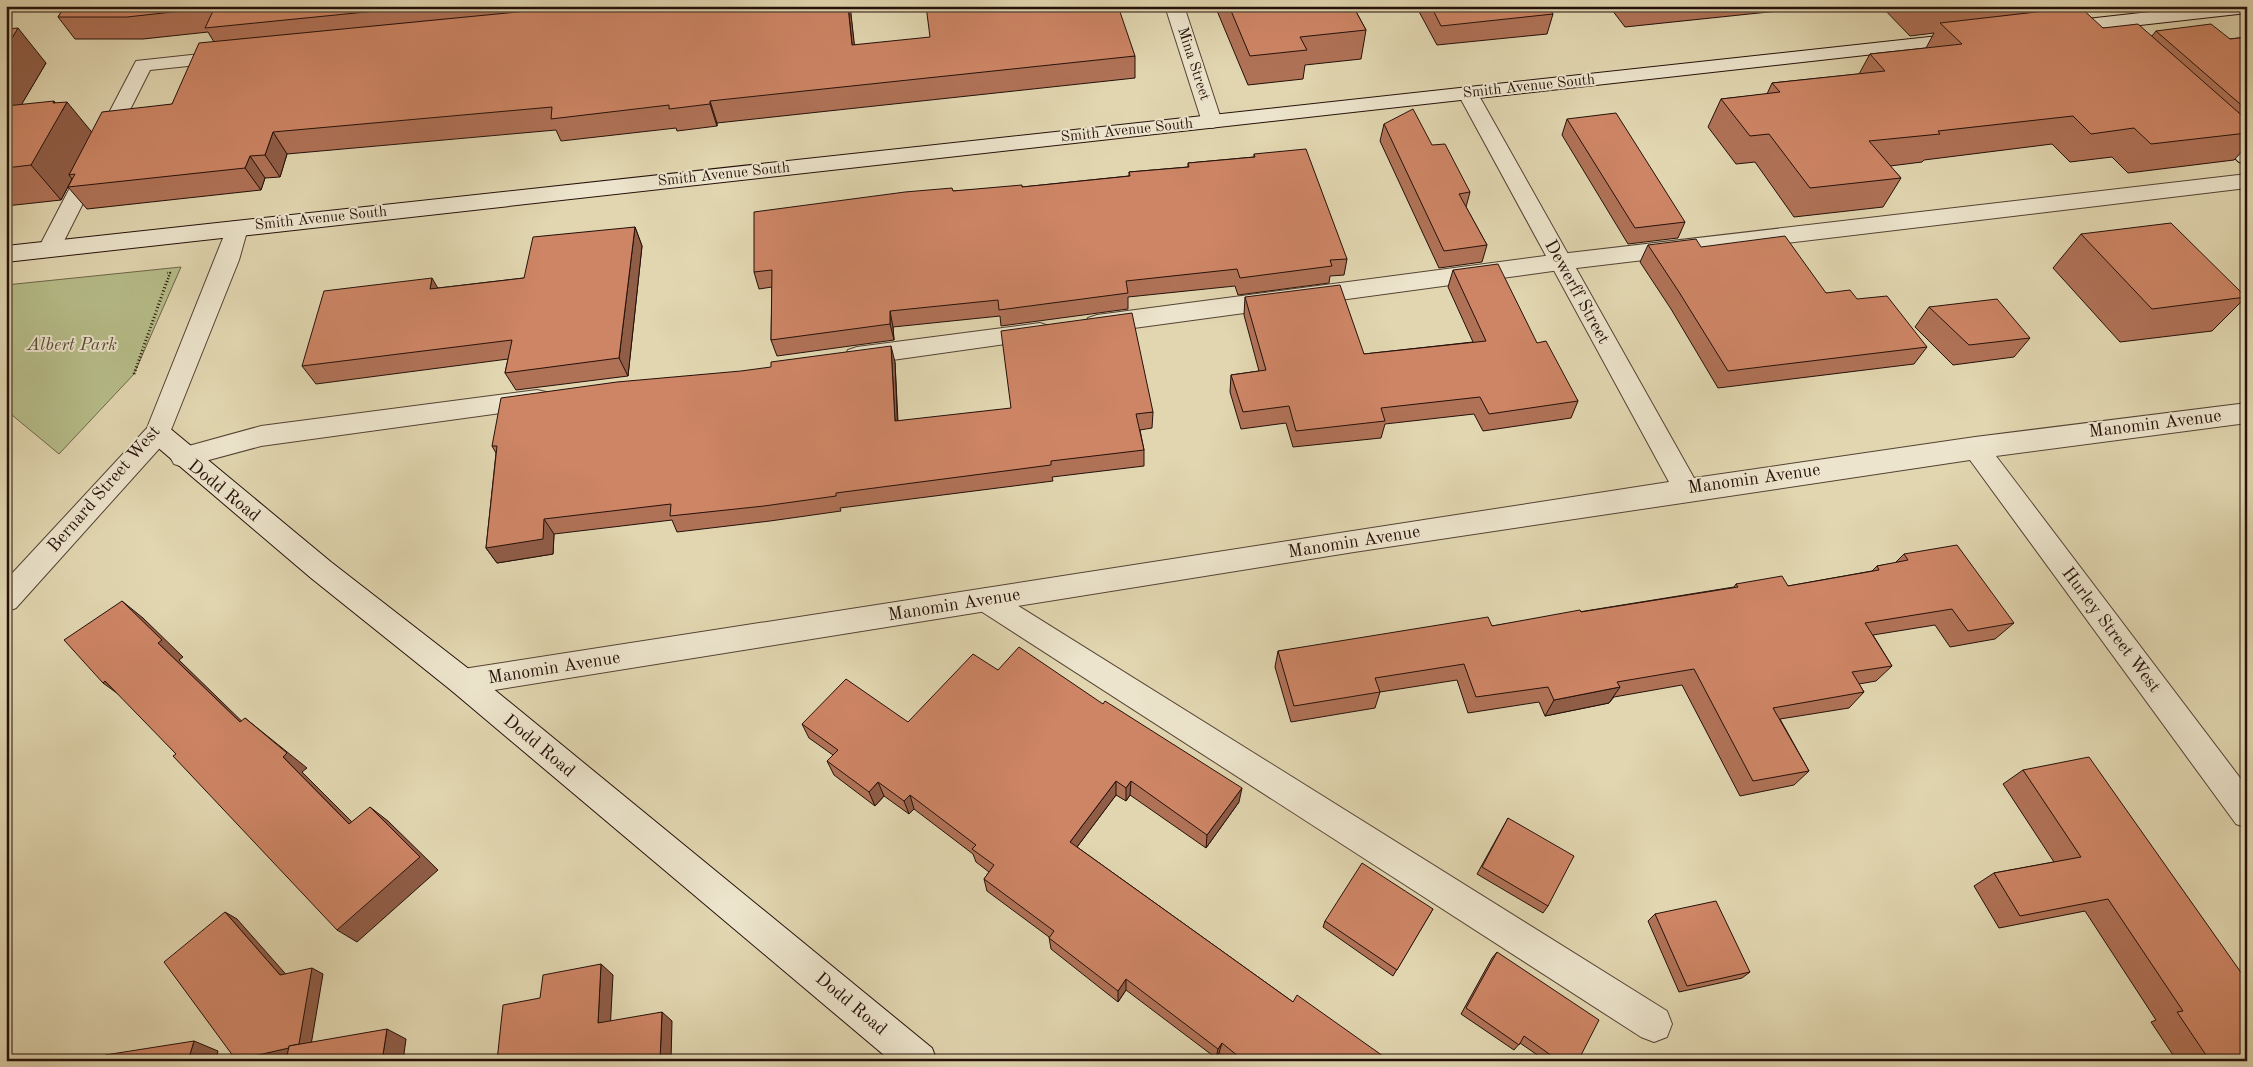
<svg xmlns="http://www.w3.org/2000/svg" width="2253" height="1067" font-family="'Old Standard TT',serif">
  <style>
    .green { fill: #b6bd89; stroke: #6e6649 }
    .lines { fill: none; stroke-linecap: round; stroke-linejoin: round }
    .lane-casing { stroke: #544233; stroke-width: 2 }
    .street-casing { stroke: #544233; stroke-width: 2 }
    .secondary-casing { stroke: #251009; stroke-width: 2 }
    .path-far1 { stroke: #251009; stroke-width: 2.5; stroke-dasharray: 1 2; stroke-linecap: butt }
    .path { stroke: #251009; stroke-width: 3; stroke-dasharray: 1 2.5; stroke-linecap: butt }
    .lane { fill: #ece4cc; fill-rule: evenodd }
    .street { fill: #ece4cc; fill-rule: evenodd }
    .secondary { fill: #ece4cc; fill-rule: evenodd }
    .wall { fill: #b07257; stroke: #251009 }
    .shaded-wall { fill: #905d47; stroke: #251009 }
    .building { fill: #cd8565; stroke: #251009 }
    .labels { text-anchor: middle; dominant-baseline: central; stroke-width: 4; stroke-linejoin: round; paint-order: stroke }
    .far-street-label { font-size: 15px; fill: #251009; stroke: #ece4cc }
    .street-label { font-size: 18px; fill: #251009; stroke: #ece4cc }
    .park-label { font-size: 18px; font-style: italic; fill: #584d36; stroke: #ece4cc }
  </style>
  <rect width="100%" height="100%" fill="#e1d6b0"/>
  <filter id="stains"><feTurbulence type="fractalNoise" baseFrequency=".004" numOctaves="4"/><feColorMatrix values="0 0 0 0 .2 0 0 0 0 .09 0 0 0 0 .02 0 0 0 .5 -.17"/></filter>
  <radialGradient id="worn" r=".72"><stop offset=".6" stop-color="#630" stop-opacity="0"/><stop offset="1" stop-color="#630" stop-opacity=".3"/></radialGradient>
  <path class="green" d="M 181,267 L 134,374 L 59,454 L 6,410 L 6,285 Z"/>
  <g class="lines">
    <defs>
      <g id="lane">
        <path d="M 228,51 L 235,53 L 238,57 L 235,61 L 150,70 L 60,249 L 57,254 L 49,257 L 41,254 L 38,249 L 136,61 Z"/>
        <path d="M 2247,174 L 2247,188 L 1560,270 L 1097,333 L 1088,330 L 1085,324 L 1088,318 L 1097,315 L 1560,254 Z"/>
        <path d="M 1040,323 L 1049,326 L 1052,332 L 1049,338 L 857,365 L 848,362 L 845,356 L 848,350 L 857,347 Z"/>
        <path d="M 537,390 L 546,392 L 550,399 L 546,406 L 537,408 L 261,446 L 183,467 L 174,464 L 170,457 L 174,450 L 261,426 Z"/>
        <path d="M 986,588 L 996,592 L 1667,1011 L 1672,1024 L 1667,1037 L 1654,1042 L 1641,1037 L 976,608 L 972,600 L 976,592 Z"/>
      </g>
      <g id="street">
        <path d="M 1165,6 L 1184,6 L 1222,122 L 1219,126 L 1212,128 L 1205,126 L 1202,122 Z"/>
        <path d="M 1468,88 L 1475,90 L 1478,94 L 1694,478 L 1975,437 L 2247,403 L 2247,423 L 1996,456 L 2247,787 L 2247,828 L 2236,824 L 1970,460 L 1354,552 L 463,695 L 452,691 L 448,682 L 452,673 L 463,669 L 1669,482 L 1458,94 L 1461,90 Z"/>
        <path d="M 237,221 L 245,223 L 248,228 L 239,260 L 167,440 L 16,608 L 6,612 L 6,580 L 147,428 L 229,223 Z"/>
      </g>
      <g id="secondary">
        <path d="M 2203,6 L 2247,6 L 2247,13 L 2060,34 L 2053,32 L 2050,28 L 2053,24 L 2060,22 Z"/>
        <path d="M 1966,33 L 1973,35 L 1976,39 L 1973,43 L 6,262 L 6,246 Z"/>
        <path d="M 2215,121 L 2222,122 L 2247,145 L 2247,164 L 2239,162 L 2208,132 L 2205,127 L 2208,122 Z"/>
        <path d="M 158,423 L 167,426 L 331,562 L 474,673 L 932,1048 L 937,1061 L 891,1061 L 452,691 L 311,578 L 149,440 L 145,433 L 149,426 Z"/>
      </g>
    </defs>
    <use href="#lane" class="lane-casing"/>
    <use href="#street" class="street-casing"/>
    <use href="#secondary" class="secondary-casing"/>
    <path class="path-far1" d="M 167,282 L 170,273 L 167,273"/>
    <path class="path" d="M 134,374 L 167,281"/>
    <use href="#lane" class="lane"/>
    <use href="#street" class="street"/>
    <use href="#secondary" class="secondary"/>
  </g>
  <g class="wall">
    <path d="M 65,6 L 850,6 L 854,45 L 1135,56 L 1135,78 L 717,123 L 717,126 L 677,131 L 676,128 L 561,141 L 556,130 L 287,154 L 280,177 L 265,178 L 261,190 L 87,209 L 68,187 L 69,185 L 61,200 L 6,206 L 6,29 L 46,63 L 21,105 L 55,103 L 91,133 L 172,104 L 214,42 L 208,32 L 143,39 L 75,39 L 58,17 Z"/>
    <path d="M 1215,6 L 1353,6 L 1366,30 L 1361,59 L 1305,65 L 1303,79 L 1248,85 Z"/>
    <path d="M 1416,6 L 1547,6 L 1553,14 L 1547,34 L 1437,45 Z"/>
    <path d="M 1609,6 L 1826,6 L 1625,27 Z"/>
    <path d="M 1828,6 L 1858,6 L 1831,9 Z"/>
    <path d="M 1881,6 L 2055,6 L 2053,10 L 2103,28 L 2152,36 L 2156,31 L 2230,39 L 2247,37 L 2247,146 L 2234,160 L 2128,173 L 2112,157 L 2070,162 L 2052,144 L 1924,160 L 1922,162 L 1890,166 L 1901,178 L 1883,207 L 1794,217 L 1755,162 L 1736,164 L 1708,127 L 1721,99 L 1767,94 L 1772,83 L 1859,74 L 1870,54 L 1926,48 L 1934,33 L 1910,36 Z"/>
    <path d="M 1567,119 L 1685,222 L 1678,238 L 1628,244 L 1562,135 Z"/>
    <path d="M 1384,124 L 1432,145 L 1470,192 L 1466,207 L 1487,245 L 1482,262 L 1439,268 L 1380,141 Z"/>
    <path d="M 1254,154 L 1347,259 L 1344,275 L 1330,276 L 1329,283 L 1238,295 L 1235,286 L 1128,297 L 1128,309 L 1001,326 L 1000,316 L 893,327 L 894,340 L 777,356 L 771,340 L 772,287 L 759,289 L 754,272 L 953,191 L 1022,187 L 1129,176 L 1129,172 L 1188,167 L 1188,163 L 1254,157 Z"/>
    <path d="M 635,227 L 642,246 L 628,376 L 516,390 L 505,373 L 508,359 L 316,384 L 302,366 L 438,288 L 524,278 Z"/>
    <path d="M 2081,234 L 2246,297 L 2212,331 L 2120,342 L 2053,268 Z"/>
    <path d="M 1648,245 L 1826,293 L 1857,299 L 1927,347 L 1914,364 L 1718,388 L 1671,309 L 1640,262 Z"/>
    <path d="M 1453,270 L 1537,343 L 1578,401 L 1571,418 L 1483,431 L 1474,414 L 1385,424 L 1381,438 L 1293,447 L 1286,423 L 1241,429 L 1230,392 L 1231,375 L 1259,371 L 1244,315 L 1245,297 L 1364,354 L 1473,342 L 1448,287 Z"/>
    <path d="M 1929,307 L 2030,338 L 2014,357 L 1953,365 L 1915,327 Z"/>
    <path d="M 895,362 L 898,421 L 1153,412 L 1152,428 L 1140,430 L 1144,450 L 1144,466 L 1052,477 L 1053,481 L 840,508 L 841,511 L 770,521 L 677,532 L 672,520 L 554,534 L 553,554 L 497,563 L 486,548 L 496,453 L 492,446 Z"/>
    <path d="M 1904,554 L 2014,623 L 1995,639 L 1950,647 L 1935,625 L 1873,635 L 1892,666 L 1876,681 L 1859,684 L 1864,692 L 1849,708 L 1780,719 L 1809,771 L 1794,785 L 1740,796 L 1682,685 L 1614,697 L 1609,703 L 1545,716 L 1539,702 L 1468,713 L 1457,680 L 1380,692 L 1375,708 L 1291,722 L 1275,667 L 1278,651 L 1492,626 L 1734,587 L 1736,584 L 1788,586 L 1872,571 L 1877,566 L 1895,563 Z"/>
    <path d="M 998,670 L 1239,802 L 1206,848 L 1130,795 L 1126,801 L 1116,795 L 1077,847 L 1293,1002 L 1390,1061 L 1230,1061 L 1219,1053 L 1216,1058 L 1126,990 L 1118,1002 L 1051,949 L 1049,937 L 987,891 L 984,879 L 989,872 L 976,862 L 973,854 L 914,809 L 909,814 L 884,796 L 875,806 L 834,775 L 827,761 L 833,755 L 809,738 L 802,724 L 908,722 Z"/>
    <path d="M 2023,770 L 2247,1061 L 2177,1061 L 2151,1022 L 2156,1020 L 2085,911 L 1999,928 L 1974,886 L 1994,873 L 2054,862 L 2003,784 Z"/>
    <path d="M 1508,818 L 1548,906 L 1543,913 L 1477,874 Z"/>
    <path d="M 1433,909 L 1393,976 L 1323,927 L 1325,921 Z"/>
    <path d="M 1655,914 L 1750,972 L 1742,978 L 1679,992 L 1648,921 Z"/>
    <path d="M 1497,952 L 1578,1061 L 1546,1061 L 1520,1043 L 1514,1050 L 1461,1014 L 1492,958 Z"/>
  </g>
  <g class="shaded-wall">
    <path d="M 848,6 L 850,6 L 857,67 L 852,45 Z"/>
    <path d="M 18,28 L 46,63 L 13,119 L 6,112 L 6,48 Z"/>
    <path d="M 54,101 L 62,111 L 67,102 L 95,136 L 69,175 L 72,179 L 61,200 L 31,165 Z"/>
    <path d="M 710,101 L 717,123 L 717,126 L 710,104 Z"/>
    <path d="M 273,132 L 287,154 L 280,177 L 265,155 Z"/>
    <path d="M 250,156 L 265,178 L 261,190 L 245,168 Z"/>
    <path d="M 635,227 L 642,246 L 628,376 L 619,358 Z"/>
    <path d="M 432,278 L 443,297 L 430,289 Z"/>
    <path d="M 890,311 L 893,327 L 894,340 L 890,324 Z"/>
    <path d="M 891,346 L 895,362 L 898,437 L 895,421 Z"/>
    <path d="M 544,519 L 554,534 L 553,554 L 497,563 L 486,548 Z"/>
    <path d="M 122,601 L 143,618 L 183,657 L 179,660 L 259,738 L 240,722 L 158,643 Z"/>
    <path d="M 105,681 L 125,699 L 103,683 Z"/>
    <path d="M 1620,687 L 1609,703 L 1545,716 L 1554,700 Z"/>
    <path d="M 245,718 L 307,768 L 302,772 L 368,838 L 349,824 Z"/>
    <path d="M 1116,781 L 1116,795 L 1071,855 L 1070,842 Z"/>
    <path d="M 1131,781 L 1130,795 L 1126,801 L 1126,788 Z"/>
    <path d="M 878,782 L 884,796 L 875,806 L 869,792 Z"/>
    <path d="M 1242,788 L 1239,802 L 1206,848 L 1207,835 Z"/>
    <path d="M 910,795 L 914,809 L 909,814 L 904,801 Z"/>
    <path d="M 370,807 L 388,821 L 438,870 L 357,942 L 337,930 Z"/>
    <path d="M 225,912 L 237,919 L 291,980 L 280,975 Z"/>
    <path d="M 601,964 L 613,975 L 610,1032 L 598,1023 Z"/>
    <path d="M 312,968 L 323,974 L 310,1051 L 266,1061 L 238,1061 L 236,1060 Z"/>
    <path d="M 1126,979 L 1126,990 L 1118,1002 L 1118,991 Z"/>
    <path d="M 662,1012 L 672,1021 L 671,1061 L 660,1061 Z"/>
    <path d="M 387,1029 L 406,1039 L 403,1061 L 382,1061 Z"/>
    <path d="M 194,1041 L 218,1051 L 216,1061 L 188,1061 Z"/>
    <path d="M 1222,1043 L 1219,1053 L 1216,1058 L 1218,1049 Z"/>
  </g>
  <g class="building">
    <path d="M 65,6 L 426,6 L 205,28 L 213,11 L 207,11 L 209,8 L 127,17 L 58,17 Z"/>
    <path d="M 579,6 L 848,6 L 852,45 L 930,37 L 926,6 L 1118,6 L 1135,56 L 710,101 L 710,104 L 669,109 L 669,105 L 551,119 L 552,107 L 273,132 L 265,155 L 250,156 L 245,168 L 68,187 L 75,174 L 69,175 L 102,112 L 172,104 L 199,43 Z"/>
    <path d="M 1229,6 L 1353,6 L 1366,30 L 1300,37 L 1307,50 L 1250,56 Z"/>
    <path d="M 1431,6 L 1547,6 L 1553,14 L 1441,26 Z"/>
    <path d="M 1922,6 L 1949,6 L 1925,9 Z"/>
    <path d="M 2080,7 L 2103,28 L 2138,24 L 2247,120 L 2247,133 L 2151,144 L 2134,128 L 2091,134 L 2073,116 L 1938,131 L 1940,134 L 1869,141 L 1901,178 L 1810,188 L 1769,134 L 1750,136 L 1721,99 L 1780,92 L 1772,83 L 1885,71 L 1870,54 L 1962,44 L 1940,23 Z"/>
    <path d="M 2211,24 L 2230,39 L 2247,37 L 2247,110 L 2156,31 Z"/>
    <path d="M 18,28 L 6,48 L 6,29 Z"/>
    <path d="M 54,101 L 53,103 L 67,102 L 31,165 L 6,168 L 6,106 Z"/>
    <path d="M 1413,109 L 1432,145 L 1445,144 L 1470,192 L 1459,194 L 1487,245 L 1444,251 L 1384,124 Z"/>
    <path d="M 1616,113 L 1685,222 L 1635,228 L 1567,119 Z"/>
    <path d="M 1306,149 L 1347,259 L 1330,260 L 1332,266 L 1240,278 L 1237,269 L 1126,281 L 1128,293 L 999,310 L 998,300 L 890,311 L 890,324 L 771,340 L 772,270 L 754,272 L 754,212 L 905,192 L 952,188 L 953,191 L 1022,185 L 1022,187 L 1130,176 L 1129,172 L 1189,167 L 1188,163 L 1255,157 L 1254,154 Z"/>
    <path d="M 2171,223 L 2246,297 L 2152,309 L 2081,234 Z"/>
    <path d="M 635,227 L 619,358 L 505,373 L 512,340 L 302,366 L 324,291 L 432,278 L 430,289 L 524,278 L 533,237 Z"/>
    <path d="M 1785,236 L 1826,293 L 1850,290 L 1857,299 L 1887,296 L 1927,347 L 1728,371 L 1679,292 L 1648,245 L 1696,239 L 1701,247 Z"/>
    <path d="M 1498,264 L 1537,343 L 1546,341 L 1578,401 L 1489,414 L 1480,397 L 1381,408 L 1385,421 L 1296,431 L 1289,406 L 1243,412 L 1231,375 L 1266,370 L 1245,297 L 1340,285 L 1364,354 L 1486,341 L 1453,270 Z"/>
    <path d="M 1997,299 L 2030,338 L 1969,345 L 1929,307 Z"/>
    <path d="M 1132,313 L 1153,412 L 1136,414 L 1144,450 L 1051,461 L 1051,465 L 836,493 L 836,496 L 764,506 L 670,516 L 671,504 L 544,519 L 543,539 L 486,548 L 497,446 L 492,446 L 501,398 L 617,382 L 741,371 L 771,367 L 771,362 L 891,346 L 895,421 L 1011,408 L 1001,331 Z"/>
    <path d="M 1957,545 L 2014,623 L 1968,631 L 1952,609 L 1865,623 L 1892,666 L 1852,672 L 1864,692 L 1773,708 L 1809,771 L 1753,781 L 1694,669 L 1617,682 L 1620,687 L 1554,700 L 1548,687 L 1476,697 L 1464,664 L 1375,678 L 1380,692 L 1294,706 L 1278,651 L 1488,617 L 1492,626 L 1580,610 L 1581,612 L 1738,587 L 1736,584 L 1782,576 L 1788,586 L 1879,570 L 1877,566 L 1908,560 L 1904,554 Z"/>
    <path d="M 122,601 L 162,640 L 158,643 L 240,722 L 245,718 L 287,753 L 283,757 L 349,824 L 370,807 L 420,857 L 337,930 L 173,756 L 176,754 L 105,681 L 103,683 L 64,640 Z"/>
    <path d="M 1019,647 L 1103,704 L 1105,701 L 1242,788 L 1207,835 L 1131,781 L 1126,788 L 1116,781 L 1070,842 L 1293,1002 L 1297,995 L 1390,1061 L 1244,1061 L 1222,1043 L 1218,1049 L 1126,979 L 1118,991 L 1049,938 L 1054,931 L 984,879 L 994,865 L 972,849 L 976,845 L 910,795 L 904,801 L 878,782 L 869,792 L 827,761 L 838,750 L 802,724 L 846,679 L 908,722 L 973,654 L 998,670 Z"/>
    <path d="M 2089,757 L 2247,981 L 2247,1061 L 2210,1061 L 2177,1012 L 2183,1011 L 2108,899 L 2020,916 L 1994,873 L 2081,857 L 2023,770 Z"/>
    <path d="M 1508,818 L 1574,856 L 1548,906 L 1482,867 Z"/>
    <path d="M 1362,863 L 1433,909 L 1397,970 L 1325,921 Z"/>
    <path d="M 1716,901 L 1750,972 L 1687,986 L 1655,914 Z"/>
    <path d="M 225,912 L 280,975 L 312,968 L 299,1044 L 289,1046 L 289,1048 L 236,1060 L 164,962 Z"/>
    <path d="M 1497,952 L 1599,1020 L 1578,1061 L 1559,1061 L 1524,1036 L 1519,1045 L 1466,1008 Z"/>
    <path d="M 601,964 L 598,1023 L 662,1012 L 660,1061 L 497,1061 L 503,1005 L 540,998 L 543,975 Z"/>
    <path d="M 387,1029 L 382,1061 L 286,1061 L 289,1046 Z"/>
    <path d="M 194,1041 L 188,1061 L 103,1061 L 105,1055 Z"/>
  </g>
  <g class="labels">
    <g class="far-street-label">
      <text transform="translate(1193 64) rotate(72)">Mina Street</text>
      <text transform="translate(1529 87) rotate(-6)">Smith Avenue South</text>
      <text transform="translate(1127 131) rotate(-6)">Smith Avenue South</text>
      <text transform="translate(724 175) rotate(-6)">Smith Avenue South</text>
      <text transform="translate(321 219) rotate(-6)">Smith Avenue South</text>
    </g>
    <g class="street-label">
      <text transform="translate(1577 292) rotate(61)">Dewerff Street</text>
      <text transform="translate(2155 424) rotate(-7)">Manomin Avenue</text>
      <text transform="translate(1754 479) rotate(-8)">Manomin Avenue</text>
      <text transform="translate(104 489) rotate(-49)">Bernard Street West</text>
      <text transform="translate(224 491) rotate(39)">Dodd Road</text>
      <text transform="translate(1354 542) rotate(-9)">Manomin Avenue</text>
      <text transform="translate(954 605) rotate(-9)">Manomin Avenue</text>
      <text transform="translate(2111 630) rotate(53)">Hurley Street West</text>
      <text transform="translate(554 668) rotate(-9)">Manomin Avenue</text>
      <text transform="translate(539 746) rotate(40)">Dodd Road</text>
      <text transform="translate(851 1004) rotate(40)">Dodd Road</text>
    </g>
    <g class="park-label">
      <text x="72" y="345">Albert Park</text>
    </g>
  </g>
  <rect width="2253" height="1067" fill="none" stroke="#e1d6b0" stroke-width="25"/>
  <rect x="8" y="8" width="2238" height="1052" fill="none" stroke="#251009" stroke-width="2.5"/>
  <rect x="12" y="12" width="2228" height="1042" fill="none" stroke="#251009"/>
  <rect width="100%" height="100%" filter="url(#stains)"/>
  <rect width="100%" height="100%" fill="url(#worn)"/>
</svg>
